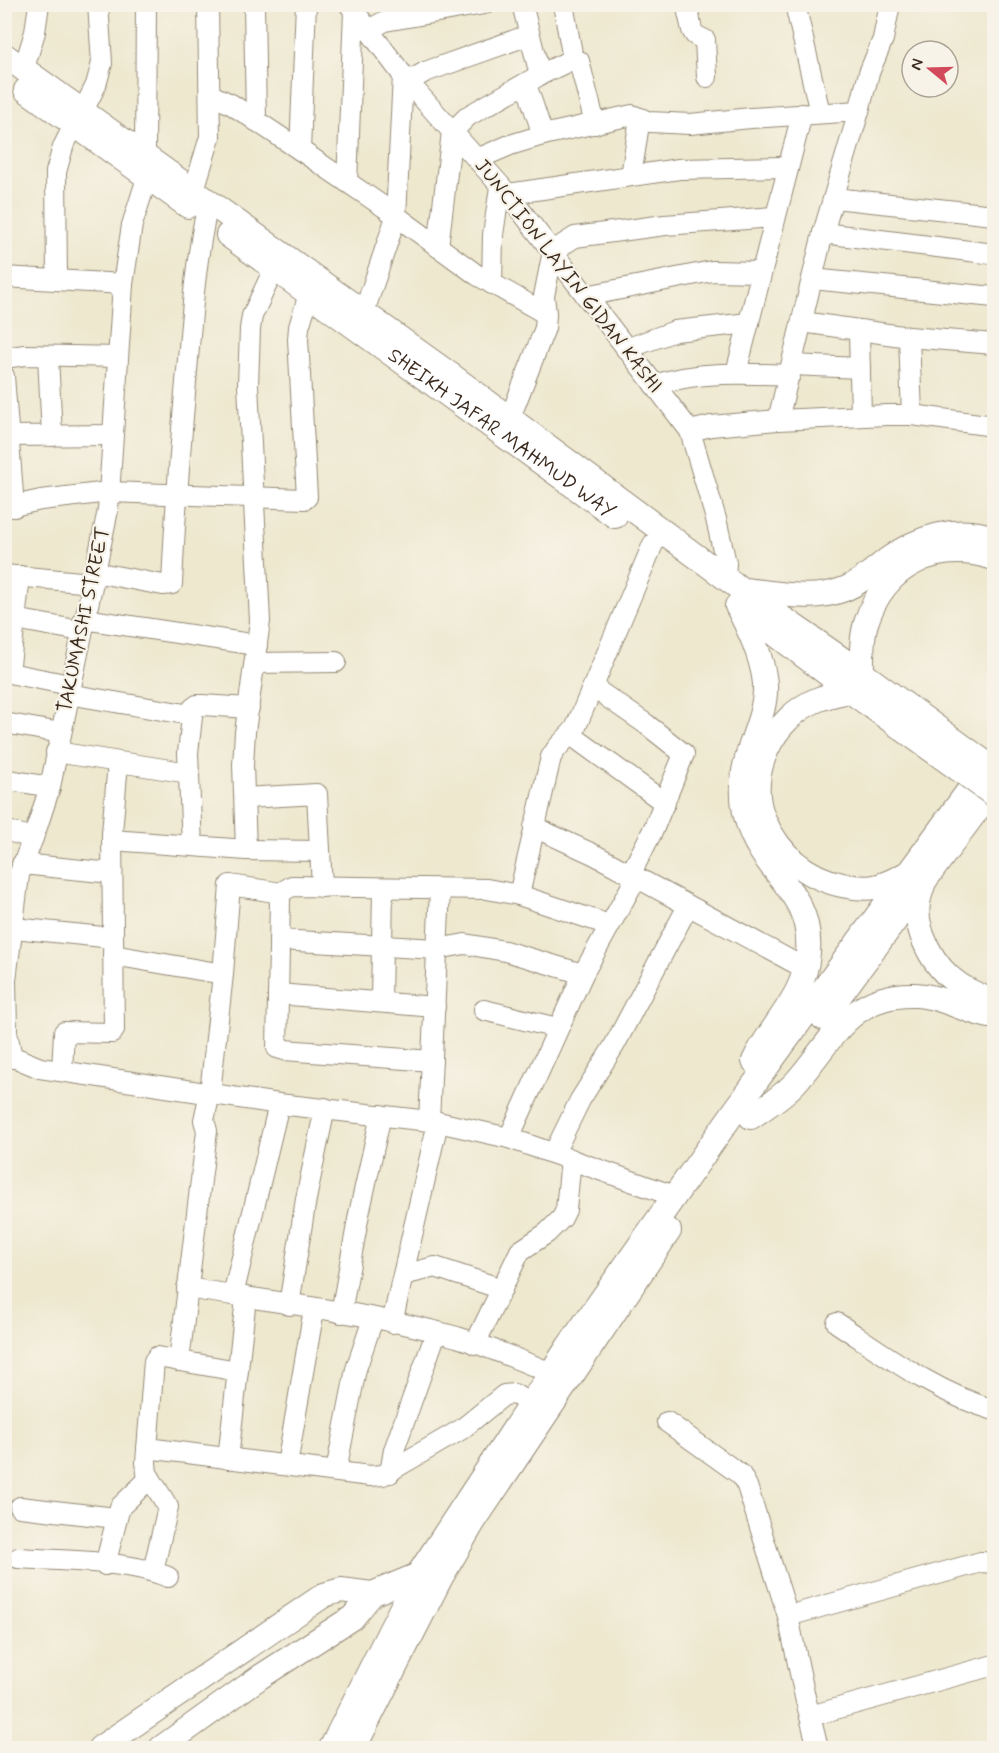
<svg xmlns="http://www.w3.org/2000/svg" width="999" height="1753" font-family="Mynerve,sans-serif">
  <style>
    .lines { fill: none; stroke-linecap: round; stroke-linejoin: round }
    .minor-casing { stroke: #948976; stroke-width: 22 }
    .major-casing { stroke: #948976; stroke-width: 26 }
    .minor { stroke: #fff; stroke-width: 20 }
    .major { stroke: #fff; stroke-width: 24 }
    .major-bridge-casing { stroke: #948976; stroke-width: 26; stroke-linecap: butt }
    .major-bridge { stroke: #fff; stroke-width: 24 }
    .labels { text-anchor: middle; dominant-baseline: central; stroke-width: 4.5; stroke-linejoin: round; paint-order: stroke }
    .street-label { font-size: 20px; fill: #3b2a1e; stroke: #f7f3e8 }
  </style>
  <rect width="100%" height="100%" fill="#f7f3e8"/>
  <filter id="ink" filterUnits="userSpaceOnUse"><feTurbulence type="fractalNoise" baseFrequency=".0167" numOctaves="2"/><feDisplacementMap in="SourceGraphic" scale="12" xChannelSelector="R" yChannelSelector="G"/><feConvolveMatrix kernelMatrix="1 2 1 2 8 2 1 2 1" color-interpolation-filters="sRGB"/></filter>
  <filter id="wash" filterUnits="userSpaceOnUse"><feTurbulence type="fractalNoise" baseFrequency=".008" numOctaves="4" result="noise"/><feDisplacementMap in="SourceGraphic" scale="24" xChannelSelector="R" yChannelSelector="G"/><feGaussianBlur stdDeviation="1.35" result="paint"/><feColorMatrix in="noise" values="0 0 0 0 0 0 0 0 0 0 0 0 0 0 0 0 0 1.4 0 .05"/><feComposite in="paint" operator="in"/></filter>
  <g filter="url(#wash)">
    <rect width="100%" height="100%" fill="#eee8cf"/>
  </g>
  <g filter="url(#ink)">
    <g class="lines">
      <defs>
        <g id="minor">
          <path d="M 254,4 L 256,121"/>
          <path d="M 349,4 L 408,82 L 508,194 L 690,431 L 716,519 L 726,563 L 725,577"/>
          <path d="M 522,4 L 540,75"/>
          <path d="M 563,4 L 573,59"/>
          <path d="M 686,4 L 692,30 L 695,35 L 705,40 L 707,77"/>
          <path d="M 795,4 L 820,113"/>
          <path d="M 369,30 L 385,21 L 484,4"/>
          <path d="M 573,59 L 579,61 L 595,124"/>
          <path d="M 24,68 L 35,32 L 39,4"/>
          <path d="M 408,82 L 425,72 L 529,35"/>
          <path d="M 526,84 L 543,135"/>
          <path d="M 211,95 L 231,104 L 300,150 L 384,207 L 477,275 L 546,314"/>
          <path d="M 83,111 L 96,85 L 102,63 L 98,4"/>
          <path d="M 300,150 L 306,4"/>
          <path d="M 145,155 L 146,4"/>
          <path d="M 477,159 L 510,145 L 543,135 L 632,115 L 650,122 L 690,124 L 751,118 L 859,111"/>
          <path d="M 631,176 L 640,118"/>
          <path d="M 347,182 L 354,11"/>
          <path d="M 194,190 L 210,137 L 208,4"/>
          <path d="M 508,194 L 679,169 L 787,167"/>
          <path d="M 834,198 L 994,215"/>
          <path d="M 823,233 L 994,254"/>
          <path d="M 438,247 L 452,132 L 468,116 L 540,75 L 573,59"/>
          <path d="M 4,277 L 123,284"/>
          <path d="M 812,279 L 994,297"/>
          <path d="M 57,280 L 56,172 L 63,147 L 74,125"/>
          <path d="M 492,284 L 493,235 L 500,187"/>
          <path d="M 586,296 L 712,271 L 761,272"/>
          <path d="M 364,312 L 396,217 L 403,75"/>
          <path d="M 802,322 L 909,337 L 994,344"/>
          <path d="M 859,332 L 861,416"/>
          <path d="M 909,337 L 912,415"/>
          <path d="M 626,349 L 675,331 L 749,323"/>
          <path d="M 48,356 L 52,436"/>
          <path d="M 4,358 L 25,355 L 118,357"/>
          <path d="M 792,365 L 860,368"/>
          <path d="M 736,373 L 802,114"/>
          <path d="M 4,376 L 14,507"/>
          <path d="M 654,385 C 698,371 744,373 790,375"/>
          <path d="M 510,418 L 545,328 L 546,314 L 544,296 L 553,251 L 575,237 L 665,225 L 774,217"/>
          <path d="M 778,420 L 823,233 L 859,111 L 869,73 L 883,39 L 890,4"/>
          <path d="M 690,431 L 711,426 L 778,420 L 887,415 L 912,415 L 994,426"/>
          <path d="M 9,436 L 113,435"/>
          <path d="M 4,508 L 41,500 L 109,492 L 305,499 L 307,497 L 298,339 L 299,327 L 309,294"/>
          <path d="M 94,572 L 163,585 L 172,584 C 175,516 180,450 186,382 C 191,327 194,272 205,218"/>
          <path d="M 4,575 L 92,583"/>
          <path d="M 15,619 L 81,631"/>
          <path d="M 84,619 L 257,645"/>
          <path d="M 255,663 L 336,662"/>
          <path d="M 4,672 L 70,685"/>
          <path d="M 9,673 L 20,576"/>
          <path d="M 594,688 L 646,724 L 684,754 L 653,830 L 630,875"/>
          <path d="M 68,694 L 191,715"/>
          <path d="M 4,723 L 61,733"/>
          <path d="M 571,735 L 665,803"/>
          <path d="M 56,752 L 189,773"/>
          <path d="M 4,779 L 50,787"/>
          <path d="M 245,798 L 317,794 L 322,887"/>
          <path d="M 534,827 L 595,855 L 806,969"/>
          <path d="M 4,830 L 33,838"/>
          <path d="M 112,840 L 246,850 L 320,851"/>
          <path d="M 192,846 L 188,753 L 193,708 L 197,705 L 202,705 L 249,708"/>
          <path d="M 246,850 L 243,765 L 245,732 L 260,621 L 248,385 L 250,329 L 252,316 L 274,269"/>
          <path d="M 22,864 L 112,873"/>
          <path d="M 278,894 L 292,886 L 487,889 L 519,895 L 609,925"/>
          <path d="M 519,895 L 551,757 L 557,748 L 575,729 L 653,544"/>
          <path d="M 14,928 L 113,938"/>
          <path d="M 279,940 L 437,949 L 465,944 L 505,951 L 583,974"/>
          <path d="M 113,955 L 223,974"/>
          <path d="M 278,994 L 435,1007"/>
          <path d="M 381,1002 L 383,889"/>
          <path d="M 484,1010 L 557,1028"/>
          <path d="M 4,1053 L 40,1068 L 279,1104 L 438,1122 L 509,1138 L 674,1196"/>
          <path d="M 12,1058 L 7,1032 L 6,980 L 19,875 L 37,827 L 50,787 L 108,510 L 123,284 L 132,225 L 147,178"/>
          <path d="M 62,1071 L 64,1032 L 112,1033 L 114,1030 L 112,833 L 118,762"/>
          <path d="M 429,1121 L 440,889"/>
          <path d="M 509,1138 L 583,974 L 636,878"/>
          <path d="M 554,1153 L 580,1100 L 614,1046 L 688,906"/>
          <path d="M 403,1275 L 435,1267 L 502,1289"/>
          <path d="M 187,1288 C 275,1302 370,1313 457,1337 C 489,1347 520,1360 551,1373"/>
          <path d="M 233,1295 L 279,1104"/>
          <path d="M 289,1305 L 306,1199 L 325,1108"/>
          <path d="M 341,1313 L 359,1214 L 381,1115"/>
          <path d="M 392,1323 L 438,1122"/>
          <path d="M 837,1323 C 887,1356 936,1393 994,1410"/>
          <path d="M 475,1344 L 520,1251 L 547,1233 L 562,1218 L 566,1210 L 571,1159"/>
          <path d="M 179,1361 L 207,1131 L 204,1120 L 210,1093 L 223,974 L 230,885 L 275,892 L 280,899 L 277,1048 L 284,1050 L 432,1061"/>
          <path d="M 667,1422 L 741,1475 L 747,1486 L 788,1616 L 805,1697 L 818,1748"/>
          <path d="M 147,1448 L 370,1476 L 383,1475 L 462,1429 L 504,1395 L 514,1394 L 531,1404"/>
          <path d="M 228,1459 L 246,1298"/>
          <path d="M 287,1465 L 314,1309"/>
          <path d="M 336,1471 L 356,1369 L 373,1319"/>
          <path d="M 390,1473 L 394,1450 L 436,1333"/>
          <path d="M 20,1507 L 116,1518"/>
          <path d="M 18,1558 C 63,1561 127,1560 168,1577"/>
          <path d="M 105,1565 L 120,1507 L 150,1478"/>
          <path d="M 153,1571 L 168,1507 L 147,1473 L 146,1462 L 154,1361 L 157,1357 L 238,1371"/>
          <path d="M 788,1616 L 981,1562 L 994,1563"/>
          <path d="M 810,1716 L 994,1665"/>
        </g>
        <g id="major">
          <path d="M 4,55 L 455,378 L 742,590 L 862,673 L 973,754"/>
          <path d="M 26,90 L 188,206"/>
          <path id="s1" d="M 228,235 L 615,516"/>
          <path d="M 742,590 C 774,592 810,602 842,590 C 859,584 873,571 887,560 C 918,537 956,525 994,538"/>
          <path d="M 737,606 C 749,629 762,656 765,683 C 767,714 749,741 744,771 C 742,787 742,804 747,820 C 761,873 813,890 808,953 C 805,997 771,1024 754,1061"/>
          <path d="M 752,616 L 850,691 L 961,771"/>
          <path d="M 862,673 C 862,657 861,639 866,623 C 885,564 937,540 994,558"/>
          <path d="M 850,691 C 840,693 829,695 819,699 C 774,716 744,774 764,820 C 779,854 806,877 842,885 C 852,887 864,889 874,887 C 886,885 897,879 908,873"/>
          <path d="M 923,885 C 921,891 919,897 918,903 C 916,915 919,925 922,935 C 935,971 959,990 994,1001"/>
          <path d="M 823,1018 L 994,787"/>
          <path d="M 751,1117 C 765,1107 782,1097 795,1083 C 832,1042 849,993 915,995 C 942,996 967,1013 994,1017"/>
          <path d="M 100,1748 L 324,1595 L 341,1590 L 372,1594 L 418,1575 L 423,1576"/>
          <path d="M 161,1748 L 260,1677 L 353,1617 L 372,1594"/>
          <path d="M 331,1748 L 418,1575 L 568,1347 L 736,1109 L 988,764"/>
          <path d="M 354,1748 L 440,1579 L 474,1521 L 669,1231"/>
        </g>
      </defs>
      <use href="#minor" class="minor-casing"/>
      <use href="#major" class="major-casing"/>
      <use href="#minor" class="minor"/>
      <use href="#major" class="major"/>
      <defs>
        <g id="major-bridge">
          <path d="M 973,754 L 994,769"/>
          <path d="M 961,771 L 994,795"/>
        </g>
      </defs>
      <use href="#major-bridge" class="major-bridge-casing"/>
      <use href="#major-bridge" class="major-bridge"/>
    </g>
  </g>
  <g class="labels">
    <g class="street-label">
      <text transform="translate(568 276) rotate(52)">JUNCTION LAYIN GIDAN KASHI</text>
      <text stroke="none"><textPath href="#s1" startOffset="338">SHEIKH JAFAR MAHMUD WAY</textPath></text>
      <text transform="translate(84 620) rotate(-78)">TAKUMASHI STREET</text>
    </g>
  </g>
  <rect width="999" height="1753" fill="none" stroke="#f7f3e8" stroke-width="24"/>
  <g transform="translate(930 69) rotate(289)"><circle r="28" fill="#f7f3e8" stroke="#aca397" stroke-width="1.5"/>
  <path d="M0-4.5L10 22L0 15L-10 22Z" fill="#d1495b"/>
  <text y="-9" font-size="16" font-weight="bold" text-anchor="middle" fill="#3b2a1e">N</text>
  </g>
</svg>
